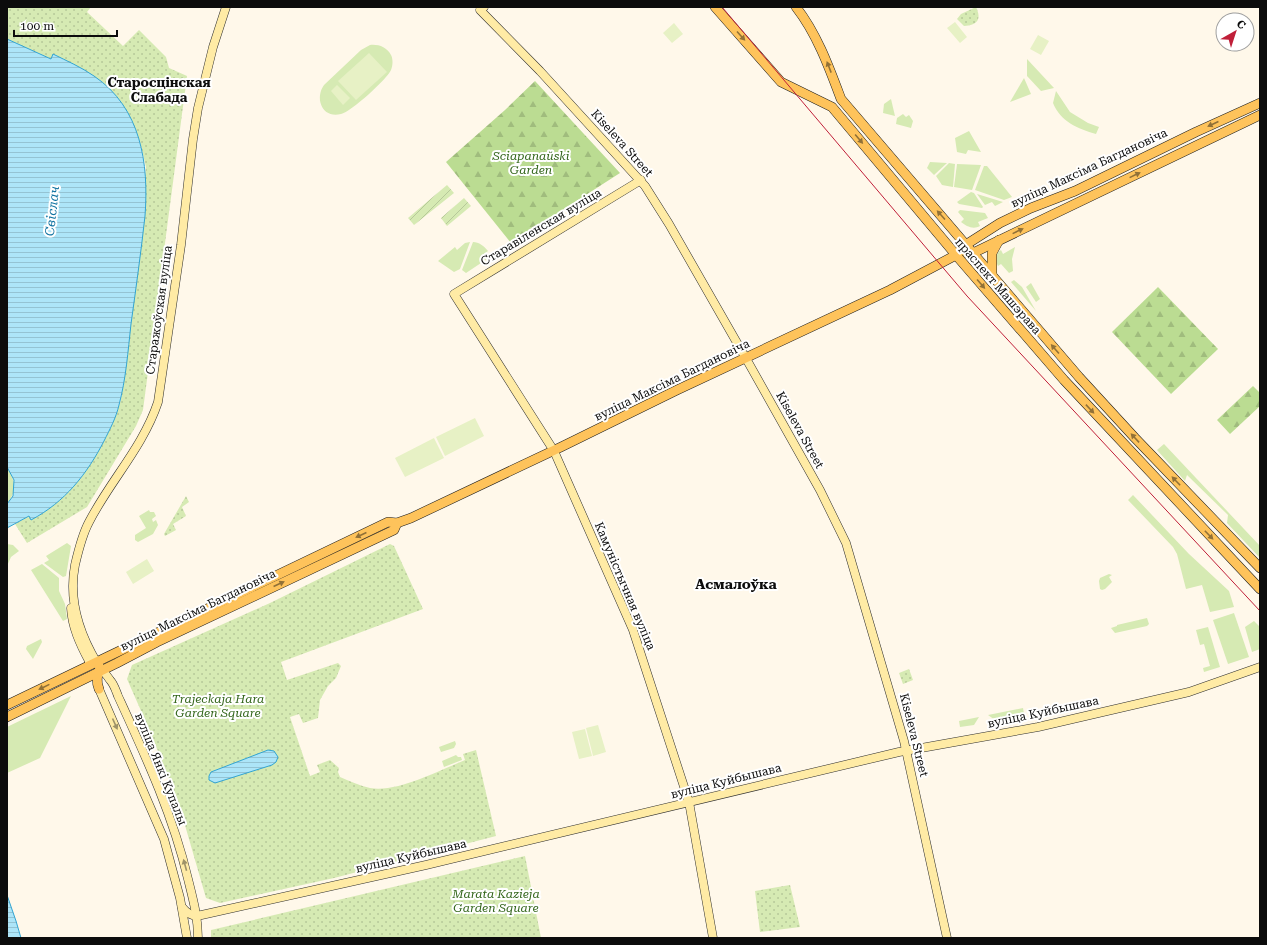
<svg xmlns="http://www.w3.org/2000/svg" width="1267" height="945" font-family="'Roboto Serif',serif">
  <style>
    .grass { fill: #d6eab3 }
    .forest { fill: url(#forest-firs) }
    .park { fill: url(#park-dots) }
    .garden { fill: url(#garden-furrows) }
    .pitch { fill: #e7f1c5 }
    .water { fill: url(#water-rules); stroke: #31a4d2 }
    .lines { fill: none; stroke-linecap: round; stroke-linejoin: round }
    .secondary-casing { stroke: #2e2e2e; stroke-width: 9 }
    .primary-casing { stroke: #1d1d1d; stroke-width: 10 }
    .secondary { stroke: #ffeba5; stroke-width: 8 }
    .primary { stroke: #fec35b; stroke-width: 9 }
    .tram { stroke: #c01f39; stroke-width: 1 }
    .oneway { fill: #917137 }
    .oneway2 { fill: #9e9268 }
    .labels { text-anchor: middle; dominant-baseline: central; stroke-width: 4; stroke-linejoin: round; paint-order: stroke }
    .street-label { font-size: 12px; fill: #0c0c0c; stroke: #fff }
    .park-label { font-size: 12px; font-style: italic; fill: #32651a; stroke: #fff }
    .neighbourhood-label { font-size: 13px; font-weight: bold; fill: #0c0c0c; stroke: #fff }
    .water-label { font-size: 13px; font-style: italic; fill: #1173a1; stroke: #fff }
    .quarter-label { font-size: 14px; font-weight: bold; fill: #0c0c0c; stroke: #fff }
  </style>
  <defs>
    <pattern id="forest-firs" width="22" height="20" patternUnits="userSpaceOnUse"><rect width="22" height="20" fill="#bbdc92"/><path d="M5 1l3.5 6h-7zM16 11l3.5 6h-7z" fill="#a0bc7d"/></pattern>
    <pattern id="park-dots" width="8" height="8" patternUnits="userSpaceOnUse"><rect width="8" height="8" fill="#d6eab3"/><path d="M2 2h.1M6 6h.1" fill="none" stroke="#b6c899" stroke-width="1.8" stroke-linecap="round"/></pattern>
    <pattern id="garden-furrows" width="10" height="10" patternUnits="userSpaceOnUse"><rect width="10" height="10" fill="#d6eab3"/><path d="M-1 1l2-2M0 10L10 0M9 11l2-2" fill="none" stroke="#b6c899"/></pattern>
    <pattern id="water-rules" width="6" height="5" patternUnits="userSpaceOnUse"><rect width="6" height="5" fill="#ade5f8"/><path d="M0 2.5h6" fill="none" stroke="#94c3d3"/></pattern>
  </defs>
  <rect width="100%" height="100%" fill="#fff8ea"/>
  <g class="grass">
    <path d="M 370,45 C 378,44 387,47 391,55 C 393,59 393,65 391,70 C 387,79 351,112 341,114 C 323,119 314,99 324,85 L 361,50 Z"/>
    <path d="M 1027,59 L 1054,88 L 1041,91 L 1027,76 Z"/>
    <path d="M 1024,78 L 1031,94 L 1010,102 Z"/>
    <path d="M 1056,91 L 1070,112 L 1088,123 L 1099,127 L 1096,134 C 1078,129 1060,121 1053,103 Z"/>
    <path d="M 891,99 L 895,116 L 883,113 L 884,104 Z"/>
    <path d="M 903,114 L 906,117 L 909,115 L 913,121 L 911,128 L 896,124 L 897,118 Z"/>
    <path d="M 969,131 L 981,152 L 968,150 L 966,154 L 957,152 L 955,138 Z"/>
    <path d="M 930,162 L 947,163 L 934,175 L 927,168 Z"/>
    <path d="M 949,163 L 955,164 L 953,187 L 942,185 L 936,176 Z"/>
    <path d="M 957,164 L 981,165 L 972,190 L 954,187 Z"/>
    <path d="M 984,166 L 987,166 L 1012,197 L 1004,200 L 975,190 Z"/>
    <path d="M 971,192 L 974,193 L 983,207 L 982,208 L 959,204 L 957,202 Z"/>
    <path d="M 977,194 L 1003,202 L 995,206 L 992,202 L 985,205 Z"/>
    <path d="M 960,210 L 985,213 L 988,218 L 978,222 L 980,226 C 973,230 966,226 961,222 L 964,219 L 958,212 Z"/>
    <path d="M 470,242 L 460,269 L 454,272 L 438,261 L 455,247 L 457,250 L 465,243 Z"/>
    <path d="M 473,242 C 479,242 484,246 488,251 L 484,254 L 487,259 L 466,273 L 462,270 Z"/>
    <path d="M 1015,247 L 1012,259 L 1013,271 L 1009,273 L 1001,264 L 998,266 C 995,260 995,254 1001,250 L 1003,254 Z"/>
    <path d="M 1014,280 L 1022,287 L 1036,311 L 1011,282 Z"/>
    <path d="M 1031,283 L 1040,299 L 1036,302 L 1026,287 Z"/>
    <path d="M 1164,444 L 1260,546 L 1260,558 L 1227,523 L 1228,515 L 1187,475 L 1185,481 L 1157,450 Z"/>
    <path d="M 7,467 C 15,482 18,489 7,504 Z"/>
    <path d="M 1133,495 L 1189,554 L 1229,591 L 1234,607 L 1210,612 L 1202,585 L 1186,589 L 1177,554 L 1173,547 L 1128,500 Z"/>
    <path d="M 149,510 L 150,512 L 154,512 L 156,516 L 152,519 L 153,522 L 156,520 L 158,525 L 153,534 L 138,542 L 135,540 L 135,535 L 146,528 L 139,516 Z"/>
    <path d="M 67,543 L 71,546 L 66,576 L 63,577 L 44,563 L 49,560 L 46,556 Z"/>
    <path d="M 7,544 L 13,545 L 19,551 L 11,557 L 7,566 Z"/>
    <path d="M 42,564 L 59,578 L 59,591 L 65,604 L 67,619 L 63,621 L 31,570 Z"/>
    <path d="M 1109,574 L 1112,575 L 1109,577 L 1112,582 L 1105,589 L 1102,590 L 1100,589 L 1099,581 L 1100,578 Z"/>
    <path d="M 1234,613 L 1249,657 L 1228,664 L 1213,620 Z"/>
    <path d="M 1147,618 L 1149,624 L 1147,626 L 1115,633 L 1111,628 L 1117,626 L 1117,625 Z"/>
    <path d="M 1254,621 L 1260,627 L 1260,649 L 1252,652 L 1245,627 Z"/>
    <path d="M 1208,627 L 1220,667 L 1204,672 L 1203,668 L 1210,666 L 1204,644 L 1200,645 L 1196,630 Z"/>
    <path d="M 41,639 L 42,642 L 33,659 L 26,649 L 27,646 Z"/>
    <path d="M 71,696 L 40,758 L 7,773 L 7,727 Z"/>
    <path d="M 1023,708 L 1024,714 L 995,720 L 988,715 Z"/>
    <path d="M 979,717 L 974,725 L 960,727 L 959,721 Z"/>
    <path d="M 455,741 L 456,744 L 454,748 L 441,752 L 439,747 Z"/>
    <path d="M 456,755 L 458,757 L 461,757 L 462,760 L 444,767 L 442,761 Z"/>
  </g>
  <g class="forest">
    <path d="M 535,81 L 620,173 L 511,243 L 446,162 L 505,110 Z"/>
    <path d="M 1158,287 L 1218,349 L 1171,394 L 1112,332 Z"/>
    <path d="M 1253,386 L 1260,393 L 1260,406 L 1230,434 L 1217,420 Z"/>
  </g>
  <g class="park">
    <path d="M 7,7 L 91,7 L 87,12 L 123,46 L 139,30 L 166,57 L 169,68 L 187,76 L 143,410 L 136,426 L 87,507 L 27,543 L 15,524 L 29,516 L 37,517 C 69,496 87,474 104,440 C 110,428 116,416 120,403 C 123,390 124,377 126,364 L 146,167 C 134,105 110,81 53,55 L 51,59 L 7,39 Z"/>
    <path d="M 976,7 C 982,20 977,25 964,26 L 957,19 L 961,14 Z"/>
    <path d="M 186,496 L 189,502 L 182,507 L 186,516 L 173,524 L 176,530 L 165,536 L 164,534 Z"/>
    <path d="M 390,544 L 394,546 L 423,609 L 281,662 L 287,680 L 338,663 L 341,666 L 336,678 L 328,686 L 320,700 L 318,718 L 303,723 L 299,714 L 290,717 L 310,776 L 320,772 L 317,765 L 330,760 L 339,768 L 338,772 L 340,777 C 350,781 360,786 370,788 C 397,793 440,770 465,760 L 463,754 L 476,750 L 496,836 L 334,878 L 220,903 L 206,898 L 178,801 L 149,729 L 127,679 L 132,665 L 270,603 Z"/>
    <path d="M 909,669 L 913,680 L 903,684 L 899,673 Z"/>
    <path d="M 525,856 L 541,938 L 211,938 L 211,930 Z"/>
    <path d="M 790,885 L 800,927 L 760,932 L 755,891 Z"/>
  </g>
  <g class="garden">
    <path d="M 447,185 L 454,193 L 414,225 L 408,218 Z"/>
    <path d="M 464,198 L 471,206 L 447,226 L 441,218 Z"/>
  </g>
  <g class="pitch">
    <path d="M 955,22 L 967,37 L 960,43 L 947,28 Z"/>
    <path d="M 674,23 L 683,34 L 672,43 L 663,33 Z"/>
    <path d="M 1038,35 L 1049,41 L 1041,55 L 1030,49 Z"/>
    <path d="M 369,53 L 387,72 L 356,100 L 338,81 Z"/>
    <path d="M 337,85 L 350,98 L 343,105 L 331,91 Z"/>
    <path d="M 475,418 L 484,436 L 445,456 L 436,437 Z"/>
    <path d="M 434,438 L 444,458 L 405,477 L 395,458 Z"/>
    <path d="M 147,559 L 154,571 L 133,584 L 126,572 Z"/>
    <path d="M 598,725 L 606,752 L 593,756 L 586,728 Z"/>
    <path d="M 585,729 L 592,756 L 579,759 L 572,732 Z"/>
  </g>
  <g class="water">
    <path d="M 7,39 L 51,59 L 53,54 C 67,61 81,67 94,76 C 141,108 149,163 145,216 C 141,252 136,288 131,324 C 128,351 126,379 119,405 C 116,418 110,429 104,441 C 87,474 65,502 31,520 L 29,516 L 7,528 L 7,504 L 13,496 L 14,480 L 7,467 Z"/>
    <path d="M 268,750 L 274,751 L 278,757 L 276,762 L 272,765 L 215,783 L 209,780 L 209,776 L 211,772 Z"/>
    <path d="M 7,895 L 16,921 L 21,938 L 7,938 Z"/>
  </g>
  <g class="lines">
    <defs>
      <g id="secondary">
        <path d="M 484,7 L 480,10 L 540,71 L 645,186 L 669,224 L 748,362 L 820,490 L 846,543 L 904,741 L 947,938"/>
        <path d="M 641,180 L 454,294 L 554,451 L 633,630 L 689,802 L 713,938"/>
        <path d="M 71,608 C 72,627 80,644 89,661 L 89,665"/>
        <path d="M 99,689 L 164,839 L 180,898 L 187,938"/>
        <path d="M 182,907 C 186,912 190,916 197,916 L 426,865 L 899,752 L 1038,727 L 1189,692 L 1260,667"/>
        <path d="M 198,938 C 198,917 193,899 188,879 C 173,815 145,755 118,696 C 116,691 114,684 110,680 C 106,674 101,669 97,663 C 79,633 68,601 75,565 C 78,552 82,535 89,522 C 110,481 143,447 158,402 L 181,245 L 193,139 L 198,108 L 213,47 L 226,7"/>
      </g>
      <g id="primary">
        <path d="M 715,7 L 781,82 L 832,107 L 956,255 L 1064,380 L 1260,589"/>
        <path d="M 796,7 C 817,34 829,67 841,99 L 1079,377 L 1135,438 L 1260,568"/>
        <path d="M 967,253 L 973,253 L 1260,115"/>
        <path d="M 992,276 L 992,253 L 999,240"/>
        <path d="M 99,689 C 96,682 97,675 100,668"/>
        <path d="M 7,705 L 388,522 L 397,523 L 411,518 L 561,447 L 677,390 L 890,290 L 956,255 L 967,244 L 1000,223 L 1031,208 L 1075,191 L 1196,132 L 1260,103"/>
        <path d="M 7,717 L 117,663 L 157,642 L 394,530 L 397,523"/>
      </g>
    </defs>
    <use href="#secondary" class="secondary-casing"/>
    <use href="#primary" class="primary-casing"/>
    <use href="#secondary" class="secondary"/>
    <use href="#primary" class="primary"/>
    <path class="tram" d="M 722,7 L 967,296 L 1260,611"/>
  </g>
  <defs><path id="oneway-solid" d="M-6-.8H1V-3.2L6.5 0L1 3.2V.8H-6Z"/></defs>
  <g class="oneway">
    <use href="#oneway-solid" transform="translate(741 36) rotate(48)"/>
    <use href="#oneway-solid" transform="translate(829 67) rotate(-111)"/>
    <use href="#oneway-solid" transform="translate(1213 124) rotate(155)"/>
    <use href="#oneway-solid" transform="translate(859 139) rotate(50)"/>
    <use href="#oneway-solid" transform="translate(1135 175) rotate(-26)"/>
    <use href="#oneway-solid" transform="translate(941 215) rotate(-132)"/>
    <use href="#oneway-solid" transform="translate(1018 231) rotate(-26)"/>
    <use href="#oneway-solid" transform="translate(981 284) rotate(49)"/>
    <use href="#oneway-solid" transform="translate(1055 349) rotate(-131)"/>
    <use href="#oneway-solid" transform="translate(1090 409) rotate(47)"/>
    <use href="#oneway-solid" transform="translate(1135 438) rotate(-133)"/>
    <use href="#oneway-solid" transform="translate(1176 481) rotate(-134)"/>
    <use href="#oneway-solid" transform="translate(361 535) rotate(155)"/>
    <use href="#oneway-solid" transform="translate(1209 535) rotate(46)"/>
    <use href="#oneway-solid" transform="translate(279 584) rotate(-25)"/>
    <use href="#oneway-solid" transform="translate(44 687) rotate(154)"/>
  </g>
  <g class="oneway2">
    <use href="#oneway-solid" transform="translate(115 724) rotate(66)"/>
    <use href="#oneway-solid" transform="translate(185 865) rotate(-105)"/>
  </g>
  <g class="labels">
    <g class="street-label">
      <text transform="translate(622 143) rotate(48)">Kiseleva Street</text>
      <text transform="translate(1089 168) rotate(-25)">вуліца Максіма Багдановіча</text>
      <text transform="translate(541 227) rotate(-31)">Старавіленская вуліца</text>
      <text transform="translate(998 286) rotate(49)">праспект Машэрава</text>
      <text transform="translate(159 310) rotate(-82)">Старажоўская вуліца</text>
      <text transform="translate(672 380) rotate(-26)">вуліца Максіма Багдановіча</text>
      <text transform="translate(800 430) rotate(61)">Kiseleva Street</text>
      <text transform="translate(625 586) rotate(67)">Камуністычная вуліца</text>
      <text transform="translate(198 610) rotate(-26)">вуліца Максіма Багдановіча</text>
      <text transform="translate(1043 712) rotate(-12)">вуліца Куйбышава</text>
      <text transform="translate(914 735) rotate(76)">Kiseleva Street</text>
      <text transform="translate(161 769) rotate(68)">вуліца Янкі Купалы</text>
      <text transform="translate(726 781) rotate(-14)">вуліца Куйбышава</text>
      <text transform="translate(411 856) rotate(-13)">вуліца Куйбышава</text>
    </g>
    <g class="park-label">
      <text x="531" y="156">Sciapanaŭski<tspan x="531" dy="14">Garden</tspan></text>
      <text x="218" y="699">Trajeckaja Hara<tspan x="218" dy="14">Garden Square</tspan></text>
      <text x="496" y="894">Marata Kazieja<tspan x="496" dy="14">Garden Square</tspan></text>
    </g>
    <g class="neighbourhood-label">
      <text x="159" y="82">Старосцінская<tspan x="159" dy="15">Слабада</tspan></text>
    </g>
    <g class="water-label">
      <text transform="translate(52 211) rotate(-84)">Свіслач</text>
    </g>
    <g class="quarter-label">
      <text x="736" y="584">Асмалоўка</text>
    </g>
  </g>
  <rect width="1267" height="945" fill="none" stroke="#0c0c0c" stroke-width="16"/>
  <g transform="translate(1235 32) rotate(39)"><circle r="19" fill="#ffffff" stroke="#9e9e9e"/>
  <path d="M0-3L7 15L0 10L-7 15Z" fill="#c01f39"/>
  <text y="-6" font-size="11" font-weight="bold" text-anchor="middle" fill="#0c0c0c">С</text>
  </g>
  <path d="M14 30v6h103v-6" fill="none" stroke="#0c0c0c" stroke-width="2"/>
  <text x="20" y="30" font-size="12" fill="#0c0c0c" stroke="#ffffff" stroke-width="3" paint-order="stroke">100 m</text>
</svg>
